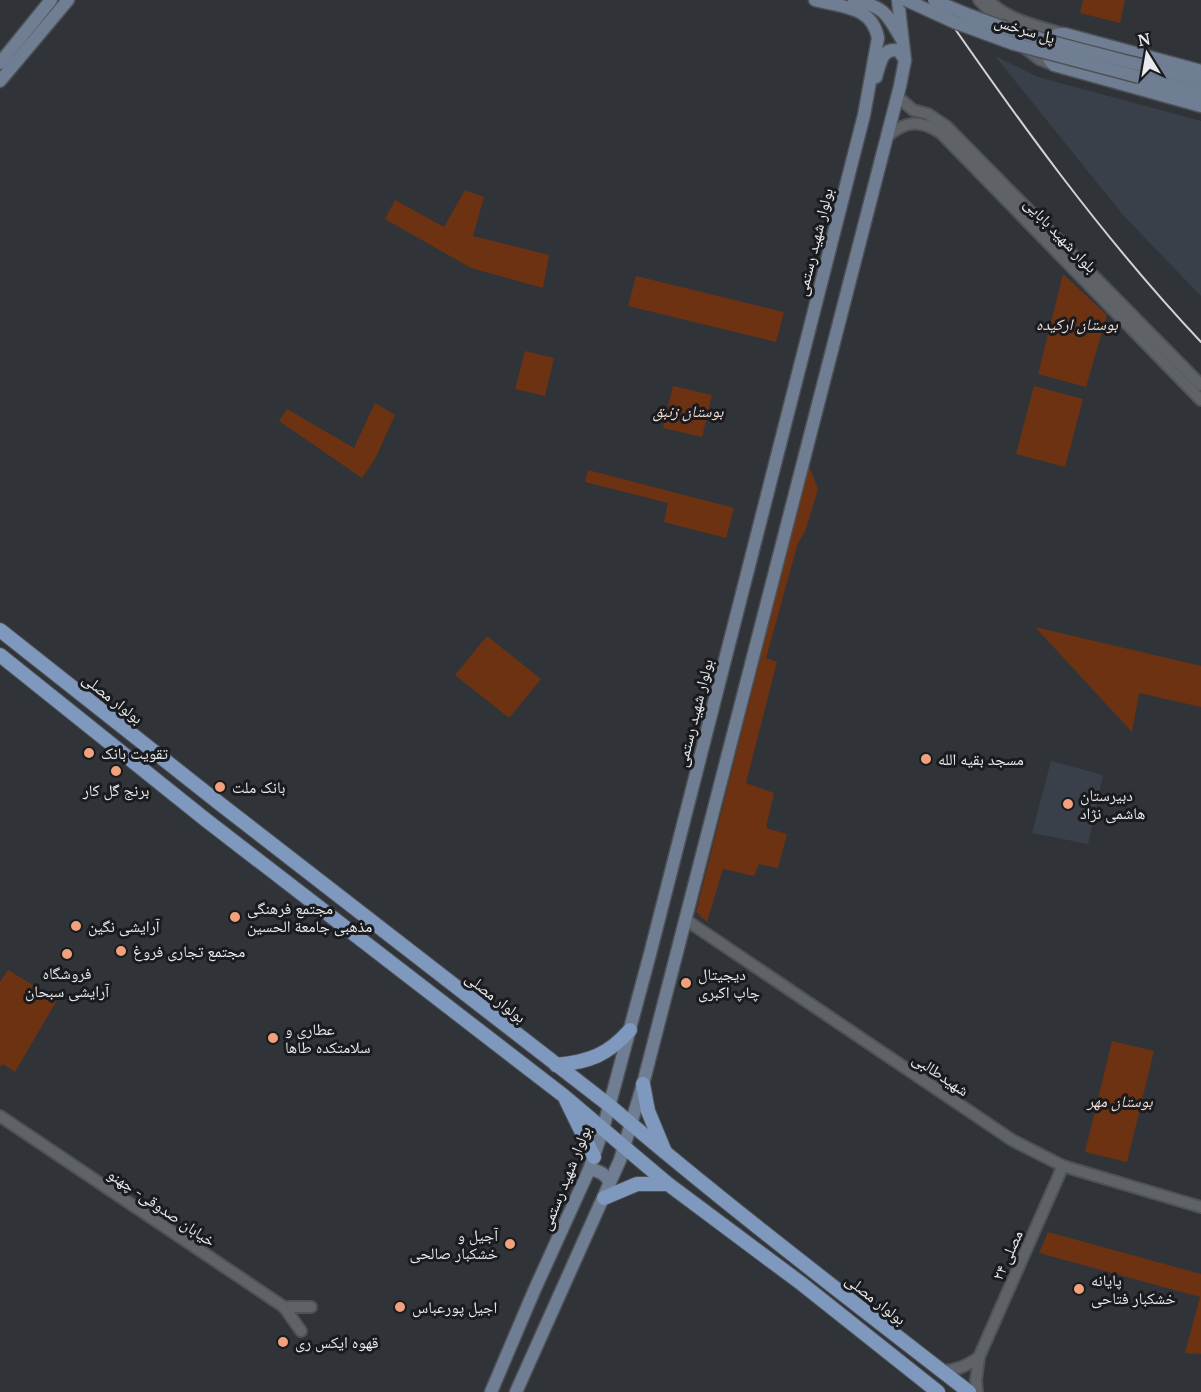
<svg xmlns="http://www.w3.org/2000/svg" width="1201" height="1392" font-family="'PT Serif','Noto Naskh Arabic',serif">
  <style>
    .built { fill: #39404a }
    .green { fill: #6c3212 }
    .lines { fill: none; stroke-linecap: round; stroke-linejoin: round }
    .tertiary-casing { stroke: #4e5256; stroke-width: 14 }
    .secondary-casing { stroke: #4e5256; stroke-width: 15 }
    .primary-casing { stroke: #4e5256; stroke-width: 16 }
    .tertiary { stroke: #5f6368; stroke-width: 10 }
    .secondary { stroke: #6f7e92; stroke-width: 12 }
    .primary { stroke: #7f98bd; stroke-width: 14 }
    .rail { stroke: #d1d3d7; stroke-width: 2 }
    .secondary-bridge-casing { stroke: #4e5256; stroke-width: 15; stroke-linecap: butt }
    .secondary-bridge { stroke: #6f7e92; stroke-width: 12 }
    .poi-dot { fill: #f1a17b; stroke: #1a1b1e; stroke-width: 2 }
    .labels { text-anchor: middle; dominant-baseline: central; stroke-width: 6; stroke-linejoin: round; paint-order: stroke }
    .street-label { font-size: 16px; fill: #e8eaee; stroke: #1a1b1e }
    .park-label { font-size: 16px; font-style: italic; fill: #f3ddd3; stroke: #1a1b1e }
    .poi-label { font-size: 16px; fill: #e8eaee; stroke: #1a1b1e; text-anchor: start }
  </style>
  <rect width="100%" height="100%" fill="#303439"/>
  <g class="built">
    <path d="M 995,56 L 1038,77 L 1201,121 L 1201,296 L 1123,215 Z"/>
    <path d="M 1051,761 L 1103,775 L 1088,844 L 1032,833 Z"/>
  </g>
  <g class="green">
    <path d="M 1083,0 L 1125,0 L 1120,23 L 1080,13 Z"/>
    <path d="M 465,190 L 484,197 L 473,236 L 549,255 L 543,288 L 471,268 L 385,219 L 395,200 L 444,227 Z"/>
    <path d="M 1063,274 L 1107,315 L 1086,387 L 1038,374 Z"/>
    <path d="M 636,276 L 784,312 L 776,342 L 628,306 Z"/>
    <path d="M 525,351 L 554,358 L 545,396 L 515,389 Z"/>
    <path d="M 673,386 L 712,395 L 702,437 L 663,428 Z"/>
    <path d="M 1034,386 L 1083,399 L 1065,467 L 1016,454 Z"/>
    <path d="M 375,403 L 395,415 L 375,459 L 362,478 L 279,421 L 287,409 L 354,448 Z"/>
    <path d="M 809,466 L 818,489 L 805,532 L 798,543 L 766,658 L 777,662 L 746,783 L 774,793 L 766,828 L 787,834 L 778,868 L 759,864 L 754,876 L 723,869 L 707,922 L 696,912 Z"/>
    <path d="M 588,470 L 734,508 L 726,538 L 664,522 L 668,503 L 585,482 Z"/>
    <path d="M 1035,627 L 1201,666 L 1201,707 L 1139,693 L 1132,732 Z"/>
    <path d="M 487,636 L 541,679 L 509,718 L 455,675 Z"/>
    <path d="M 8,970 L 57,1000 L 15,1072 L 3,1064 L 0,1067 L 0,982 Z"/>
    <path d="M 1112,1041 L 1154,1051 L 1127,1162 L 1085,1152 Z"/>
    <path d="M 1048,1232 L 1201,1274 L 1201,1354 L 1185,1353 L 1200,1297 L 1039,1253 Z"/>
  </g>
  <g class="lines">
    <defs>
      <g id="tertiary">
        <path d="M 979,0 L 1006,28"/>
        <path d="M 989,1 C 1009,21 1038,26 1064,34"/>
        <path d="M 1025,48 L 1039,59 L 1054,65"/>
        <path d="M 898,97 L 913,110 L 928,114 L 946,126 L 1201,385"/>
        <path d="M 888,136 C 907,119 922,121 941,133 L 1201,400"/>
        <path d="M 686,920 L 1012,1140 L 1063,1166 L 1201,1207"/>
        <path d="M 0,1116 L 284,1307 L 311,1307"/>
        <path d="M 284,1307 L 301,1331"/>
        <path d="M 942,1371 C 957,1370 967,1366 979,1357"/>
        <path d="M 977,1392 L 976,1380 L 979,1357 L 1063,1166"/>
      </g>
      <g id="secondary">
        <path d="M 854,0 C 885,7 887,14 902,40"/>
        <path d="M 0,63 L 51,0"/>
        <path d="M 1141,65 L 1201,82"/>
        <path d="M 1201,71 L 1065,34 C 1045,33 1042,53 1054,65 L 1201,106"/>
        <path d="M 876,77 C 880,64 882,46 899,51 L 905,60"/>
        <path d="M 1139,77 L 1201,94"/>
        <path d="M 0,81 L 68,0"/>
        <path d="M 589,1170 C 599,1170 606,1174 610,1183"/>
        <path d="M 491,1392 L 534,1291 L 589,1170 L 603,1129 L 650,954 L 864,115 L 878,38 C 872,6 842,7 815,0"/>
        <path d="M 516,1392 L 620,1160 L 643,1084 L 900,86 L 905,60 L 898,0"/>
      </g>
      <g id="primary">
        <path d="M 0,630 L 219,803 L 610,1106 C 726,1205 848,1298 969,1392"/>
        <path d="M 0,655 L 206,820 L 564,1096 L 668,1184 L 802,1284 L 938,1392"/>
        <path d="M 556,1065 C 589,1062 608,1055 630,1030"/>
        <path d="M 643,1084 L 648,1111 L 665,1152"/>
        <path d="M 566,1100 L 594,1157"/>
        <path d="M 604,1198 L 637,1184 L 668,1184"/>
      </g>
    </defs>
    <use href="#tertiary" class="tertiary-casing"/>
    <use href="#secondary" class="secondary-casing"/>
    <use href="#primary" class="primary-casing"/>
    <use href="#tertiary" class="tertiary"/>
    <use href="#secondary" class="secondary"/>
    <use href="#primary" class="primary"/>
    <path class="rail" d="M 935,0 C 1017,119 1102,237 1201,342"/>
    <defs>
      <g id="secondary-bridge">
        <path d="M 906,0 L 954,22 L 1014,44 L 1139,77"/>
        <path d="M 934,0 C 1000,31 1070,47 1141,65"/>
      </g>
    </defs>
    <use href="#secondary-bridge" class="secondary-bridge-casing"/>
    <use href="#secondary-bridge" class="secondary-bridge"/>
  </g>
  <g class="poi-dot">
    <circle cx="89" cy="753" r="6"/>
    <circle cx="926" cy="759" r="6"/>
    <circle cx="116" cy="771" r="6"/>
    <circle cx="220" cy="787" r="6"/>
    <circle cx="1068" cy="804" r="6"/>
    <circle cx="235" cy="917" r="6"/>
    <circle cx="76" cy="926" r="6"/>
    <circle cx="121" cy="951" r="6"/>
    <circle cx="67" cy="954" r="6"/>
    <circle cx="686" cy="983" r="6"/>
    <circle cx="273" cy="1038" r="6"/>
    <circle cx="510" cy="1244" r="6"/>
    <circle cx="1079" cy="1289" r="6"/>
    <circle cx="400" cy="1307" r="6"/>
    <circle cx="283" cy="1342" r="6"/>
  </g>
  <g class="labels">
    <g class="street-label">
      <text transform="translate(1025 29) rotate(17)">پل سرخس</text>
      <text transform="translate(1061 235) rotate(46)">بلوار شهید بابایی</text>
      <text transform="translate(814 242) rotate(-76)">بولوار شهید رستمی</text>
      <text transform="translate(113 698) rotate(38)">بولوار مصلی</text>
      <text transform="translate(694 713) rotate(-76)">بولوار شهید رستمی</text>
      <text transform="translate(496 997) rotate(38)">بولوار مصلی</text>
      <text transform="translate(941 1074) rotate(34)">شهیدطالبی</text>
      <text transform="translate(565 1178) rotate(-68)">بولوار شهید رستمی</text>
      <text transform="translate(162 1207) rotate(34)">خیابان صدوقی- چهنو</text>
      <text transform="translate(1007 1255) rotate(-66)">مصلی ۲۴</text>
      <text transform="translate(876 1299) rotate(38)">بولوار مصلی</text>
    </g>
    <g class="park-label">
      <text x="1077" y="324">بوستان ارکیده</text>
      <text x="688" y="411">بوستان زنبق</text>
      <text x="1120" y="1101">بوستان مهر</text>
    </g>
    <g class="poi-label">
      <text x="101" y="753">تقویت بانک</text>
      <text x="938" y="759">مسجد بقیه الله</text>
      <text x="232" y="787">بانک ملت</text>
      <text x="116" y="790" text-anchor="middle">برنج گل کار</text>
      <text x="1080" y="795">دبیرستان<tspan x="1080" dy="18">هاشمی نژاد</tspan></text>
      <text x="247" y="908">مجتمع فرهنگی<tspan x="247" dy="18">مذهبی جامعة الحسین</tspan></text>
      <text x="88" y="926">آرایشی نگین</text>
      <text x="133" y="951">مجتمع تجاری فروغ</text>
      <text x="67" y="973" text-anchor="middle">فروشگاه<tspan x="67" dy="18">آرایشی سبحان</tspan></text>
      <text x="698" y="974">دیجیتال<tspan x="698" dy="18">چاپ اکبری</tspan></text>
      <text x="285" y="1029">عطاری و<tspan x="285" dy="18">سلامتکده طاها</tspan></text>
      <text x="498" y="1235" text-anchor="end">آجیل و<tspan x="498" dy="18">خشکبار صالحی</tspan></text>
      <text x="1091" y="1280">پایانه<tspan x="1091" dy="18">خشکبار فتاحی</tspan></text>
      <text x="412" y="1307">اجیل پورعباس</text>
      <text x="295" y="1342">قهوه ایکس ری</text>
    </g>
  </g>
  <g transform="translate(1147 54) rotate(349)" stroke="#1a1b1e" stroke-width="4.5" paint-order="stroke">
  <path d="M0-4.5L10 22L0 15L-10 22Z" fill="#e8eaee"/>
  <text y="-9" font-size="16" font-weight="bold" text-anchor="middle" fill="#e8eaee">N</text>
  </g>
</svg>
